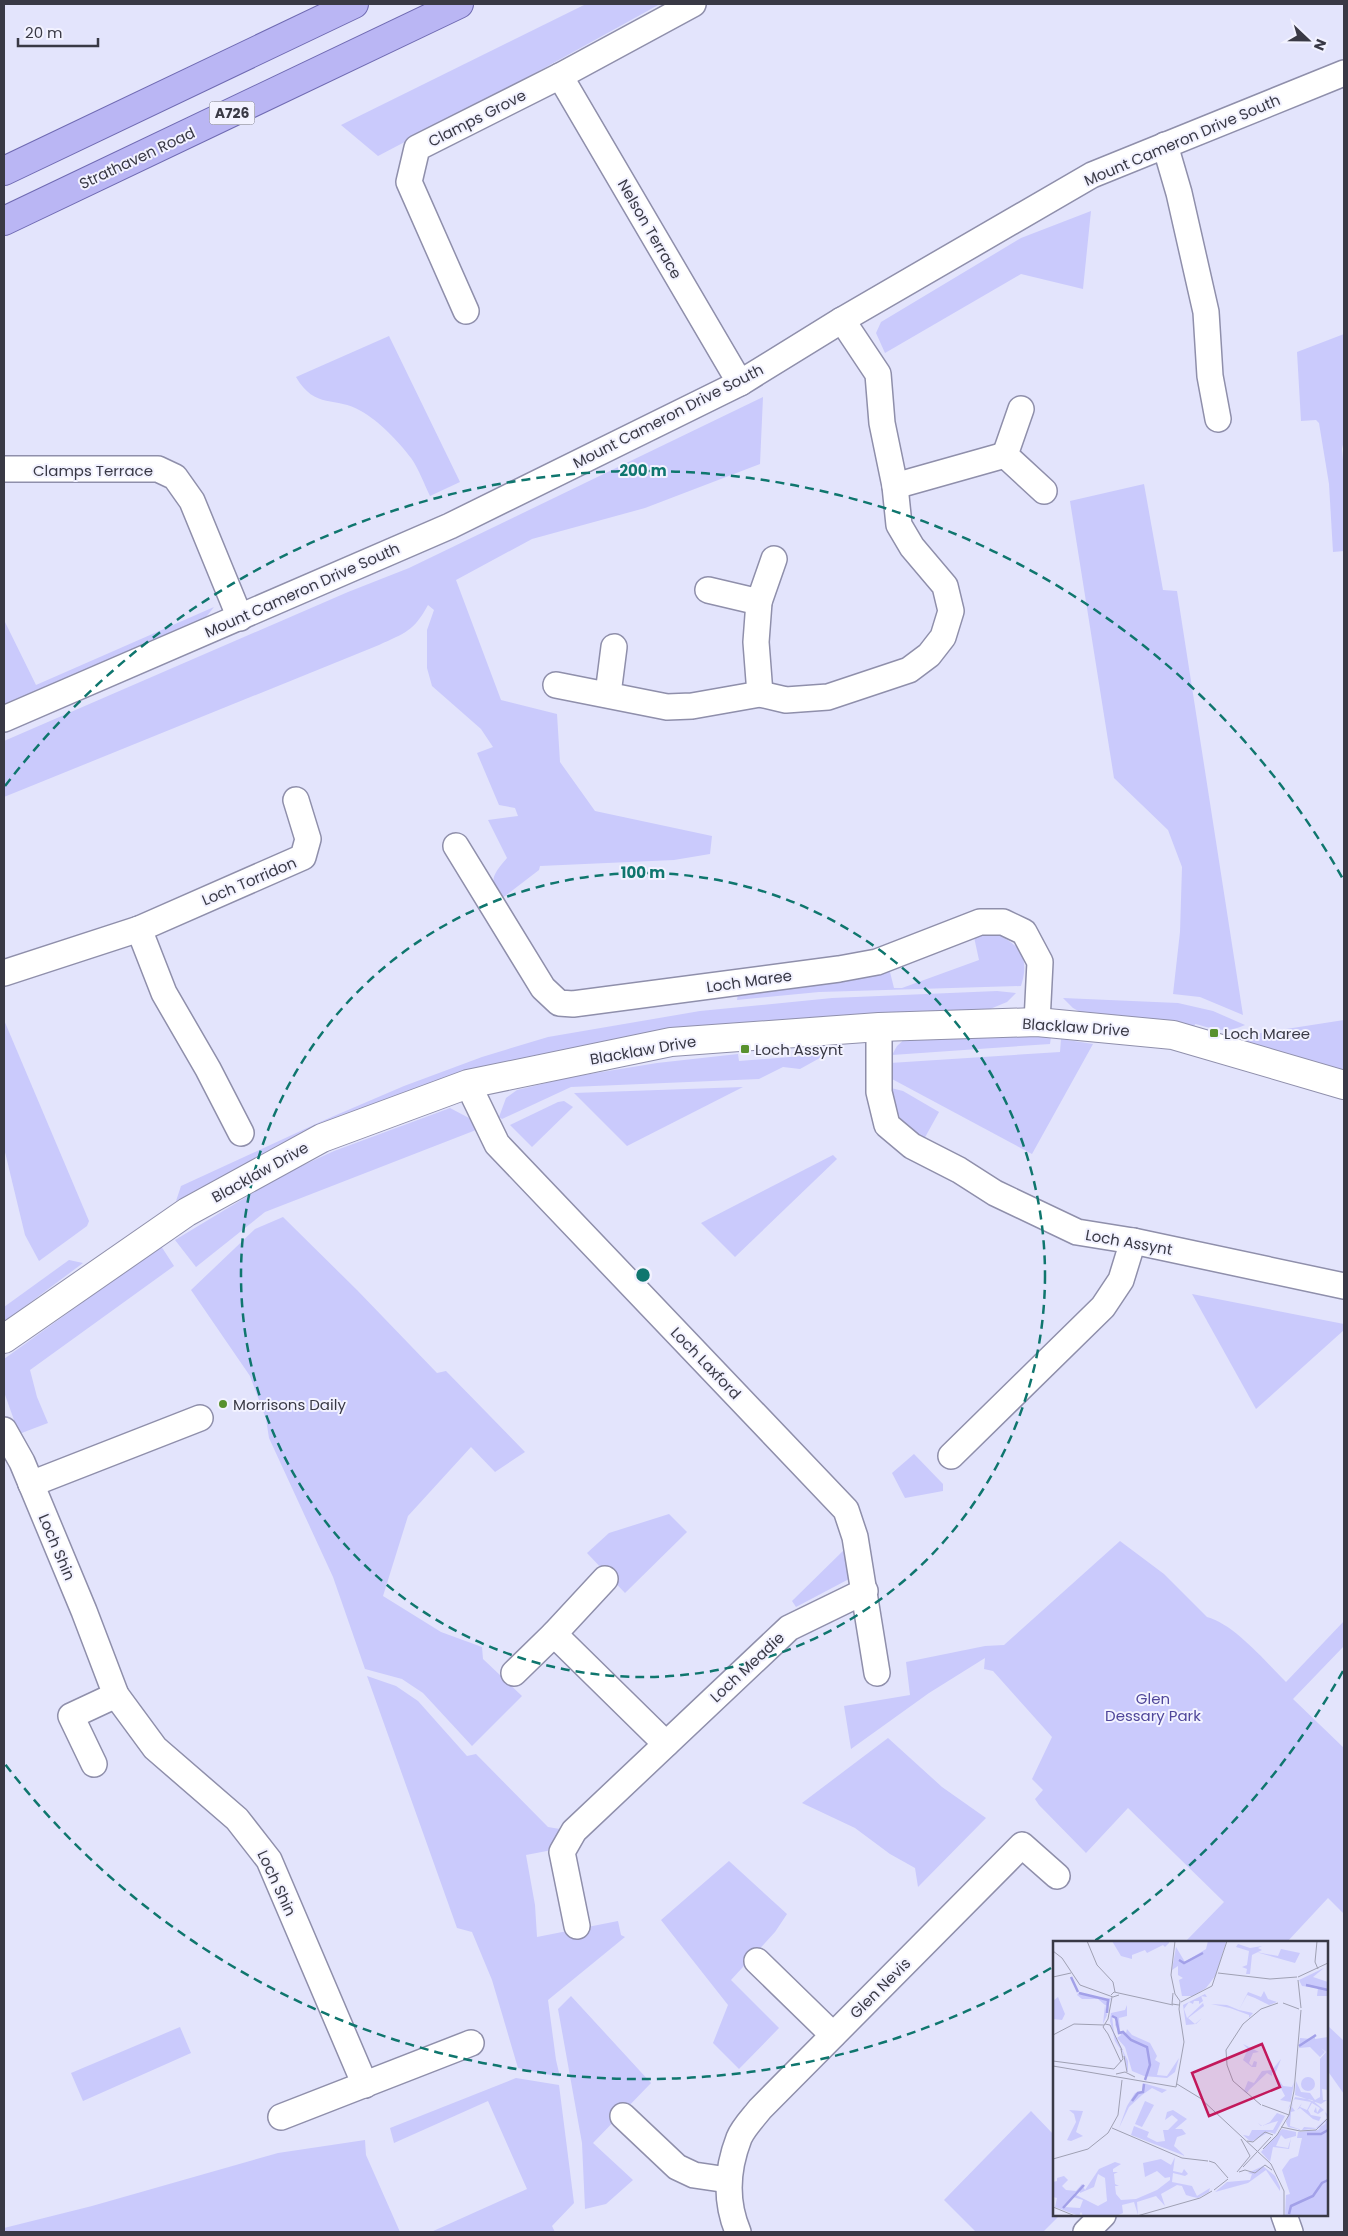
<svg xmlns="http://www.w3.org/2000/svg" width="1348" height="2236" font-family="Poppins,sans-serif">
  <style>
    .green { fill: #cacafc }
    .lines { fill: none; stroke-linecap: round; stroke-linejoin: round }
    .minor-casing { stroke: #8f8fab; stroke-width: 28 }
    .tertiary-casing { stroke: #8f8fab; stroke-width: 30 }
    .primary-casing { stroke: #6f6ab2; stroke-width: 30 }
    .minor { stroke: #fff; stroke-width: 25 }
    .tertiary { stroke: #fff; stroke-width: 28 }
    .primary { stroke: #bab6f4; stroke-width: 28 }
    .ring { fill: none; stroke: #0f766e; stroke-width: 2.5; stroke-dasharray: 9 6 }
    .poi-dot { fill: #58912e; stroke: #f2f2ff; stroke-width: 2 }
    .labels { text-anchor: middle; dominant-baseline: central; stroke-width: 4; stroke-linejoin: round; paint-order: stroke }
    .shield { fill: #f2f2ff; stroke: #70707d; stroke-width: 1 }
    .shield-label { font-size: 14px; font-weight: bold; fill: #393945 }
    .street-label { font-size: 15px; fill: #393945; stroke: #f2f2ff }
    .poi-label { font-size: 15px; fill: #393945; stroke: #f2f2ff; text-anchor: start }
    .park-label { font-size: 15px; fill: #4f469a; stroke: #f2f2ff }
    .inset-river { fill: none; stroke: #a2a0e8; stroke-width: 2.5 }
    .inset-road { fill: none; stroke: #9fa0b3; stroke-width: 1 }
    .view { fill: #c2185b; fill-opacity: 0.15; stroke: #c2185b; stroke-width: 2.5 }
    .inset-edge { fill: none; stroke: #393945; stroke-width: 2.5 }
    .centre { fill: #0f766e; stroke: #f2f2ff; stroke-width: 2.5 }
    .ring-label { font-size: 15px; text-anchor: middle; font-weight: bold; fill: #0f766e; stroke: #f2f2ff; stroke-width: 4; stroke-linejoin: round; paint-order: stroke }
  </style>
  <rect width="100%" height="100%" fill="#e3e4fc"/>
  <g class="green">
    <path d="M 586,4 L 660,4 L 519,82 L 378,156 L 341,125 Z"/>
    <path d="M 1091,211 L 1083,289 L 1021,274 L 885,353 L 876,333 L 881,322 L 1021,238 Z"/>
    <path d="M 1344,334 L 1344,440 L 1342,449 L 1344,470 L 1344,551 L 1333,552 L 1329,484 L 1319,423 L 1316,420 L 1301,421 L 1297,352 Z"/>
    <path d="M 389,336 L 460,482 L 430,496 C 424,484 419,469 411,458 C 399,442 379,421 361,411 C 336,396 315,410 296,377 Z"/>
    <path d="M 763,397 L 760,464 L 645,508 L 532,539 L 456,580 L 501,700 L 557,714 L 560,762 L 595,811 L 712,836 L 710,854 L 674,860 L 540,866 L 539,870 L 501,899 C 488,879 493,875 507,858 L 488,820 L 518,816 L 515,808 L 499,805 L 477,753 L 493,747 L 481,729 L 432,686 L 427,668 L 427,630 L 434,610 L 428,605 C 414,631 405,633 379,645 L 4,797 L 4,741 L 348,592 L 409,568 Z"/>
    <path d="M 1144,484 L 1163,590 L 1177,591 L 1243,1015 L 1200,997 L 1173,994 L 1180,932 L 1182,867 L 1168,830 L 1114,778 L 1070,501 Z"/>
    <path d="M 214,607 L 202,622 L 4,708 L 4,620 L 36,685 Z"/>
    <path d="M 993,933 C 1021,944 1030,958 1021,986 L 819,992 L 737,1000 L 738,994 L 855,980 L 889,968 L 894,988 L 902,988 L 979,960 L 974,937 Z"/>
    <path d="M 997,991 L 1016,993 L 1007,1002 L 990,1009 L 861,1017 L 621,1041 L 252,1161 L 176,1201 L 181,1186 L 320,1122 L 404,1086 L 482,1057 L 548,1037 L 700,1011 L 832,998 Z"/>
    <path d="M 1063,998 L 1178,1003 L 1213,1011 L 1245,1025 C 1226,1034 1215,1029 1195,1024 L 1193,1031 L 1082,1013 L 1073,1008 Z"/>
    <path d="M 4,1020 L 89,1221 L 87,1226 L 39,1261 L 25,1235 L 4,1148 Z"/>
    <path d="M 1344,1020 L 1344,1072 L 1232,1039 L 1241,1036 Z"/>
    <path d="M 1000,1035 L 1051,1037 L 1050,1044 L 892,1055 L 897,1046 L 907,1037 Z"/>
    <path d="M 1061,1039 L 1093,1044 L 1032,1154 L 892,1079 L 890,1063 L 1060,1052 Z"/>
    <path d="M 738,1054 L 739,1061 L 827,1054 L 800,1069 L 783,1067 L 759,1079 L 571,1087 L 502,1119 L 499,1117 L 506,1098 L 517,1090 L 571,1077 L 657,1063 Z"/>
    <path d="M 743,1087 L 627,1146 L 574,1093 Z"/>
    <path d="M 891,1088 L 903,1091 L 939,1112 L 923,1141 C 901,1126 895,1114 891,1088 Z"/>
    <path d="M 564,1101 L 573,1107 L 532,1147 L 510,1125 L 558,1102 Z"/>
    <path d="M 450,1108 L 469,1118 L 476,1130 L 265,1212 L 196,1267 L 175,1240 L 284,1174 L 334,1151 Z"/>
    <path d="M 833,1155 L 837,1159 L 735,1257 L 701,1223 Z"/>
    <path d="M 283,1217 L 357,1290 L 437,1373 L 446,1371 L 525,1452 L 495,1472 L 471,1447 L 408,1516 L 383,1596 L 441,1632 L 482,1647 L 483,1659 L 522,1696 L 472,1746 L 423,1693 L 402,1679 L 365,1669 L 333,1577 L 269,1438 L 266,1419 L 250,1376 L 191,1290 L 255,1229 Z"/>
    <path d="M 161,1246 L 174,1266 L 30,1370 L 37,1397 L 48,1423 L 19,1434 L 4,1392 L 4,1359 Z"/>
    <path d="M 69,1260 L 83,1263 L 4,1322 L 4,1307 Z"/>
    <path d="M 1192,1294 L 1344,1324 L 1344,1330 L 1256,1409 Z"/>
    <path d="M 914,1454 L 943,1484 L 943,1491 L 905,1498 L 892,1473 Z"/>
    <path d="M 669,1514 L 687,1532 L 625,1593 L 587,1553 L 609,1533 Z"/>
    <path d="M 1120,1541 L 1164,1574 L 1207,1617 C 1234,1624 1266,1662 1286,1682 L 1344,1621 L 1344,1646 L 1293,1699 L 1344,1748 L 1344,1914 L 1328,1898 L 1287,1942 L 1185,1942 L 1224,1902 L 1128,1808 L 1086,1853 L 1039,1805 L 1035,1799 L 1043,1790 L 1032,1779 L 1052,1737 L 993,1671 L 984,1669 L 985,1658 L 929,1693 L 851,1749 L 844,1706 L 910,1695 L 906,1662 L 985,1646 L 1004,1645 Z"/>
    <path d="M 847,1547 L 849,1579 L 796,1607 L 792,1601 Z"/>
    <path d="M 367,1676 L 396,1686 L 418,1701 L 467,1756 L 476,1754 L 548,1827 L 560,1829 L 553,1841 L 552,1850 L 526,1855 L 535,1905 L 537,1937 L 618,1921 L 621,1935 L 625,1937 L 548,2000 L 556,2060 L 560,2077 L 518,2068 L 492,1980 L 472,1932 L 457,1928 Z"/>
    <path d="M 888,1738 L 942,1787 L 986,1818 L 918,1887 L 915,1868 L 890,1854 L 855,1828 L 802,1803 Z"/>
    <path d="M 729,1861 L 787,1914 L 775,1932 L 731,1980 L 779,2028 L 739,2069 L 713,2043 L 728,2005 L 661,1920 Z"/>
    <path d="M 571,1996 L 651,2083 L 593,2143 L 633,2180 L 606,2204 L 585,2209 L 582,2143 L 558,2009 Z"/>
    <path d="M 1327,2025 L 1344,2041 L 1344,2094 L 1327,2070 Z"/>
    <path d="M 180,2027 L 191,2053 L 83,2101 L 71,2073 Z"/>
    <path d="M 516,2078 L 559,2085 L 574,2203 L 552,2226 L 555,2232 L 431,2232 L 527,2189 L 488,2101 L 394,2143 L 390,2128 Z"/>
    <path d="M 1031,2111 L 1054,2135 L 1054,2215 L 1060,2215 L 1043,2232 L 976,2232 L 944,2200 Z"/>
    <path d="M 365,2140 L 366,2155 L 400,2232 L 4,2232 L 4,2228 L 92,2206 L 278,2153 Z"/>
  </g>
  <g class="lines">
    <defs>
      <g id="minor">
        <path d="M 560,76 L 740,383"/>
        <path d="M 1165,145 L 1179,193 L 1206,312 L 1210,376 L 1218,419"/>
        <path d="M 466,311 L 409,182 L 417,148 L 560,76 L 693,4"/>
        <path d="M 1021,409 L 1005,455 L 1044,491"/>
        <path d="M 4,469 L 158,469 L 175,477 L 192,501 L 240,618"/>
        <path d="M 895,486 L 1005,455"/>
        <path d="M 708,590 L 759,602"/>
        <path d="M 556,685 L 667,707 L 692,706 L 760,694 L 786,700 L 828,697 L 909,670 L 929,655 L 943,637 L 951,611 L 945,586 L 912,547 L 899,525 L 895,486 L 882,423 L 878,374 L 842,320"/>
        <path d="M 608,694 L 614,647"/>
        <path d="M 760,694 L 756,642 L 759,602 L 774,559"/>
        <path d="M 4,719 L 450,526 L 740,383 L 842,320 L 1092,175 L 1344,73"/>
        <path d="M 456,846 L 543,988 L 559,1003 L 573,1004 L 839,969 L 877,962 L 980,922 L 1003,922 L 1024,932 L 1040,962 L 1037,1022"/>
        <path d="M 139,929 L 164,993 L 208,1069 L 241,1133"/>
        <path d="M 4,973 L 139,929 L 303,857 L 308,839 L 296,800"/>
        <path d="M 879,1027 L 879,1092 L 887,1125 L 912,1146 L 959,1170 L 995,1193 L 1077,1232 L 1133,1241 L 1344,1286"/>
        <path d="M 468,1084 L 497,1144 L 846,1510 L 855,1537 L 877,1673"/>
        <path d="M 4,1430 L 22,1462 L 84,1611 L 116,1695 L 155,1748 L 237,1819 L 269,1860 L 365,2085"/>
        <path d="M 951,1456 L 1103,1307 L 1121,1280 L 1133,1241"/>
        <path d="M 31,1484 L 200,1418"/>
        <path d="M 554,1634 L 666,1744"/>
        <path d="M 514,1673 L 554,1634 L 605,1579"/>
        <path d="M 94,1764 L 71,1716 L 116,1695"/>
        <path d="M 577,1926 L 562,1852 L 574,1831 L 789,1628 L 865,1591"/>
        <path d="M 757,1961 L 833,2035"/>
        <path d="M 623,2116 L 677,2167 L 694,2175 L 728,2180"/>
        <path d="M 281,2117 L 471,2043"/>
        <path d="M 1284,2215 L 1290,2232"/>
        <path d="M 738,2232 C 725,2201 727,2169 739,2138 C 743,2128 753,2118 760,2109 L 1022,1845 L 1057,1876"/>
        <path d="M 1086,2232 L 1103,2215"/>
      </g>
      <path id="tertiary" d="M 4,1339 L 187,1212 L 322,1138 L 468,1084 L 671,1042 L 879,1027 L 1037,1022 L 1173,1035 L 1344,1085"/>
      <g id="primary">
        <path d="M 4,171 L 354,4"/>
        <path d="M 4,221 L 459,4"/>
      </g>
    </defs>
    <use href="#minor" class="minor-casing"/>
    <use href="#tertiary" class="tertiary-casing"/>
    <use href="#primary" class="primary-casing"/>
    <use href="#minor" class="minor"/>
    <use href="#tertiary" class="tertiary"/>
    <use href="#primary" class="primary"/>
  </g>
  <g class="ring">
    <circle cx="643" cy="1275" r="402"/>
    <path d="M1343 1671A804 804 0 0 1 1093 1942M1051 1968A804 804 0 0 1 5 1764M5 786A804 804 0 0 1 1343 879"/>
  </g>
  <g class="poi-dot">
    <rect x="1209" y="1028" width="10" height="10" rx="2.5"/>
    <rect x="740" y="1044" width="10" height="10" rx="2.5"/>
    <circle cx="223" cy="1404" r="5"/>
  </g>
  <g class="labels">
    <rect class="shield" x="209.5" y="101.5" width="45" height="23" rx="4"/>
    <g class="shield-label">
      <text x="232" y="113">A726</text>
    </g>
    <g class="street-label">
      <text transform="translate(477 118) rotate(-27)">Clamps Grove</text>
      <text transform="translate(1182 140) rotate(-23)">Mount Cameron Drive South</text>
      <text transform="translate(137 158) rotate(-25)">Strathaven Road</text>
      <text transform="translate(650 229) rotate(60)">Nelson Terrace</text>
      <text transform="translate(668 416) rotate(-27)">Mount Cameron Drive South</text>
      <text x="93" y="470">Clamps Terrace</text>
      <text transform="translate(302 590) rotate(-24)">Mount Cameron Drive South</text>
      <text transform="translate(249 881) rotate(-23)">Loch Torridon</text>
      <text transform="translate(749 981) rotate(-8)">Loch Maree</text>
      <text transform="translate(1076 1027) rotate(4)">Blacklaw Drive</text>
      <text transform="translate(643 1050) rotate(-10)">Blacklaw Drive</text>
      <text transform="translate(260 1172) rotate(-29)">Blacklaw Drive</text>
      <text transform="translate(1129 1242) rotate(10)">Loch Assynt</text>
      <text transform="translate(706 1363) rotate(46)">Loch Laxford</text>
      <text transform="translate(57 1547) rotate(67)">Loch Shin</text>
      <text transform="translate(747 1667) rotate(-43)">Loch Meadie</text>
      <text transform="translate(277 1883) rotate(65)">Loch Shin</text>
      <text transform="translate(880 1988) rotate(-45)">Glen Nevis</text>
    </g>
    <g class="poi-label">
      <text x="1224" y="1033">Loch Maree</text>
      <text x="755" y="1049">Loch Assynt</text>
      <text x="233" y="1404">Morrisons Daily</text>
    </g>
    <g class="park-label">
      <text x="1153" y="1698">Glen<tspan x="1153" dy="17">Dessary Park</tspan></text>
    </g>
  </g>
  <g transform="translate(1053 1941)">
    <rect width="275" height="275" fill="#e3e4fc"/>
    <path d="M 59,0 L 116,0 L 116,2 L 112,6 L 110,4 L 94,12 L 92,9 L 79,14 L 79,18 L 68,15 ZM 155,0 L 173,1 L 163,34 L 153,47 L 140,55 L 129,55 L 126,39 L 130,37 L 125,34 L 125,25 L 119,29 L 123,6 L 132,21 L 153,8 ZM 185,3 L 197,7 L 209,5 L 205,7 L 209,9 L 199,14 L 197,33 L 193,33 L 194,28 L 189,26 L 194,24 L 196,10 L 183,6 ZM 228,8 L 247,12 L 242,22 L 203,11 L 225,15 ZM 271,27 L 260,36 L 275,41 L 275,55 L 264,55 L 265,47 L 249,45 L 246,39 ZM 211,50 L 215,58 L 224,61 L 216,64 L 202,57 L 200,63 L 202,57 L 194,54 L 186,69 L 200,72 L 196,77 L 196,74 L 177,67 L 158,63 L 174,64 L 186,69 L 195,51 L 208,56 ZM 26,51 L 49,59 L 58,57 L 55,65 L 52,64 L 54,74 L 50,83 L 52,64 L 45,58 L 29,58 L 24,54 ZM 152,53 L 154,56 L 148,55 L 150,60 L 146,63 L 146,60 L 141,60 L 140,63 L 136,61 L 131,68 L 134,77 L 150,62 L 151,65 L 135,77 L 142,83 L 149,77 L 143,83 L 133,84 L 130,64 ZM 5,56 L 12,73 L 9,79 L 0,78 L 0,60 ZM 74,64 L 74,75 L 66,77 L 67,90 L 73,92 L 74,88 L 79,94 L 97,102 L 104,115 L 102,119 L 107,122 L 104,134 L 114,135 L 126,117 L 122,131 L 114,137 L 91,135 L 79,130 L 72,106 L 64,97 L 68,94 L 62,84 L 64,77 L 59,75 L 61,92 L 75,120 L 75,132 L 70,112 L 62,100 L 57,80 L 58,72 L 72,69 ZM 262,93 L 262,98 L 275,96 L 275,149 L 269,148 L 270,159 L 274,159 L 268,163 L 242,154 L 243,140 L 248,151 L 257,152 L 262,159 L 267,156 L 267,118 L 273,111 L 268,107 L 272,111 L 267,116 L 257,106 L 246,107 L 247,97 L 259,98 ZM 190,103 L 206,111 L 200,112 L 196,122 L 199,125 L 201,120 L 204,121 L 203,126 L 199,126 L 190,119 L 193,112 L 188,110 L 193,112 L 195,108 ZM 228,118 L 222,133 L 230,145 L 239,146 L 241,141 L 237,165 L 235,168 L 238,161 L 227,159 L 232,155 L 219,130 L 219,135 L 214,132 L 196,149 L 194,152 L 200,157 L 185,146 L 191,150 L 195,140 L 201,142 L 209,130 L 219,129 ZM248 143a7 7 0 1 1 14 0a7 7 0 1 1-14 0ZM 90,142 L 114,149 L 109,152 L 99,147 L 89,154 L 76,166 L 66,187 L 74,165 L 82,152 L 90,150 ZM 242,156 L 259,159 L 271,169 L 265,173 L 261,171 L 261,170 L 263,166 L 264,172 L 267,167 L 259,162 L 255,169 L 258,174 L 268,176 L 266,180 L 260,178 L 247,167 L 244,169 L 249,162 L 247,166 L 254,169 L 258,161 L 241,158 L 239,166 L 242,170 L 238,171 L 237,185 L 249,189 L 251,186 L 263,187 L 274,177 L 272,171 L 275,174 L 272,183 L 266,187 L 250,189 L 235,186 L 233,181 ZM 92,160 L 101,164 L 89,186 L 82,183 ZM 16,169 L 30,170 L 23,191 L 30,195 L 18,200 L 14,199 L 23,181 L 21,173 ZM 120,169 L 134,178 L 122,188 L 129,188 L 133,193 L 124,196 L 121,205 L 132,215 L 78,194 L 81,185 L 96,191 L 94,196 L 104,201 L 112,200 L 110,189 L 115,189 L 125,179 L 119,174 L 112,179 L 114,171 ZM 224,172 L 232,175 L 222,193 L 216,191 L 198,201 L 190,194 L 196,195 L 199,189 L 220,189 L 225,180 L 208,185 L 205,182 L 209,185 L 217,181 ZM 275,178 L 275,275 L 232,275 L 233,254 L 237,253 L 229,229 L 237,218 L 245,215 L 249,197 L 244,197 L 245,191 L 265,189 ZM 229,188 L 243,191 L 243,195 L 232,198 L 228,194 L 223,205 L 235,207 L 238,197 L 236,208 L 220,206 L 217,221 L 208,211 ZM 122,216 L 120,230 L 129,232 L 131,228 L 135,233 L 132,235 L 120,232 L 119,241 L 139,245 L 144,255 L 157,247 L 156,251 L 145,257 L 140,256 L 133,254 L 129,245 L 124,244 L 108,253 L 112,265 L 103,255 L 84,261 L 85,274 L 81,261 L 69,264 L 70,272 L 63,275 L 30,275 L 28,271 L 26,275 L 2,266 L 4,257 L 0,256 L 0,241 L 4,240 L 4,237 L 11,235 L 15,239 L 9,245 L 13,249 L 23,250 L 29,243 L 32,249 L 46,228 L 62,221 L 68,223 L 60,228 L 60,231 L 65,231 L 61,233 L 62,243 L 66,245 L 62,245 L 63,253 L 68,259 L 83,258 L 104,249 L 117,239 L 117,236 L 112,237 L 104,230 L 92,236 L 90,222 L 108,218 L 118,224 ZM 45,233 L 52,237 L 54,260 L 45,265 L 21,253 L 26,248 L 27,252 L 41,246 ZM 20,256 L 30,259 L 27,267 L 11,266 ZM 210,225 L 222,235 L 227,246 L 227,250 L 213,229 L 195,242 L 162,251 L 174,241 L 197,239 L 199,233 L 195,232 Z" fill="#cacafc" fill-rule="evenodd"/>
    <path class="inset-river" d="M 126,19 L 131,22 L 150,12M 18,36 L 25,51M 253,44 L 275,49M 26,52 L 55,59 L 54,72M 59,75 L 63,77 L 66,92 L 70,91 L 78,99 L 94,106 L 97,124 L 92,139M 246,105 L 263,94M 79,160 L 85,152 L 90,151 L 91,143M 254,193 L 268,193 L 275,189M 10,267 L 31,244M 236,273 L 238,265 L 260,255 L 269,242 L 275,239"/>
    <path class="inset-road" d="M 34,0 L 44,24 L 60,41 L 62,51M 264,0 L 262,21 L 265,28M 0,10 L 9,17 L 27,44 L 60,56 L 66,54M 165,32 L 217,38 L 244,36M 0,36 L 18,32M 245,36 L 275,22M 245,39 L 248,67M 120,52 L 119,63 L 126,64M 58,54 L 61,51 L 120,64M 128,61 L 159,45 L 174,0M 230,62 L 246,68M 52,83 L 57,84 L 69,109M 55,93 L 68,121M 55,93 L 50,86 L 55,78 L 59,56M 0,94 L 21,83 L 51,84M 71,115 L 74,131M 0,120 L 61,128 L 70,118 L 68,108M 0,125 L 123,146 L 131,101 L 126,68 L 127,60 L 122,53 L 118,34 L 122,0M 63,133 L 72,131 L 82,136M 124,143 L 147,157 L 218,223 L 231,250 L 231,275M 208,164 L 180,140 L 174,124 L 173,109 L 190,83 L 208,68 L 225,62M 209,164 L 236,174M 228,186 L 247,190 L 263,189 L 275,177M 59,187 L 129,217 L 155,220M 194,200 L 200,201 L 212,191 L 220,194M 210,208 L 224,194 L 236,174 L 241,150 L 248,69M 0,218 L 35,208 L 55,192 L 65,174 L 69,139M 156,220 L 162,222 L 175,237M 190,226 L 218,196M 184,231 L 197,215 L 188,198M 186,231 L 192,229 L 202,232 L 212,224 L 219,229M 161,249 L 175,238M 0,266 L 22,275M 84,275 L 147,257 L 159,250"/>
    <path class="view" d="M 209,103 L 227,146 L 156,175 L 139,132 Z"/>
    <rect width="275" height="275" class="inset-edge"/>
  </g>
  <circle cx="643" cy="1275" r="8" class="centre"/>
  <g class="ring-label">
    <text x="643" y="476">200 m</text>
    <text x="643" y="878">100 m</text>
  </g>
  <rect width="1348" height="2236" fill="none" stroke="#393945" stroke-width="10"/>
  <g transform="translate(1308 40) rotate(112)" stroke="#f2f2ff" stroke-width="4" paint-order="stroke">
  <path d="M0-4L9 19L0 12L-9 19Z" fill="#393945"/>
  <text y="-8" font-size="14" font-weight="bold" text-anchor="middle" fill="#393945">N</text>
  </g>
  <path d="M18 38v8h80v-8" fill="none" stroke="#393945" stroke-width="2.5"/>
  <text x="25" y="38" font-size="15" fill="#393945" stroke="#f2f2ff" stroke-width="4" paint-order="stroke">20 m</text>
</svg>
